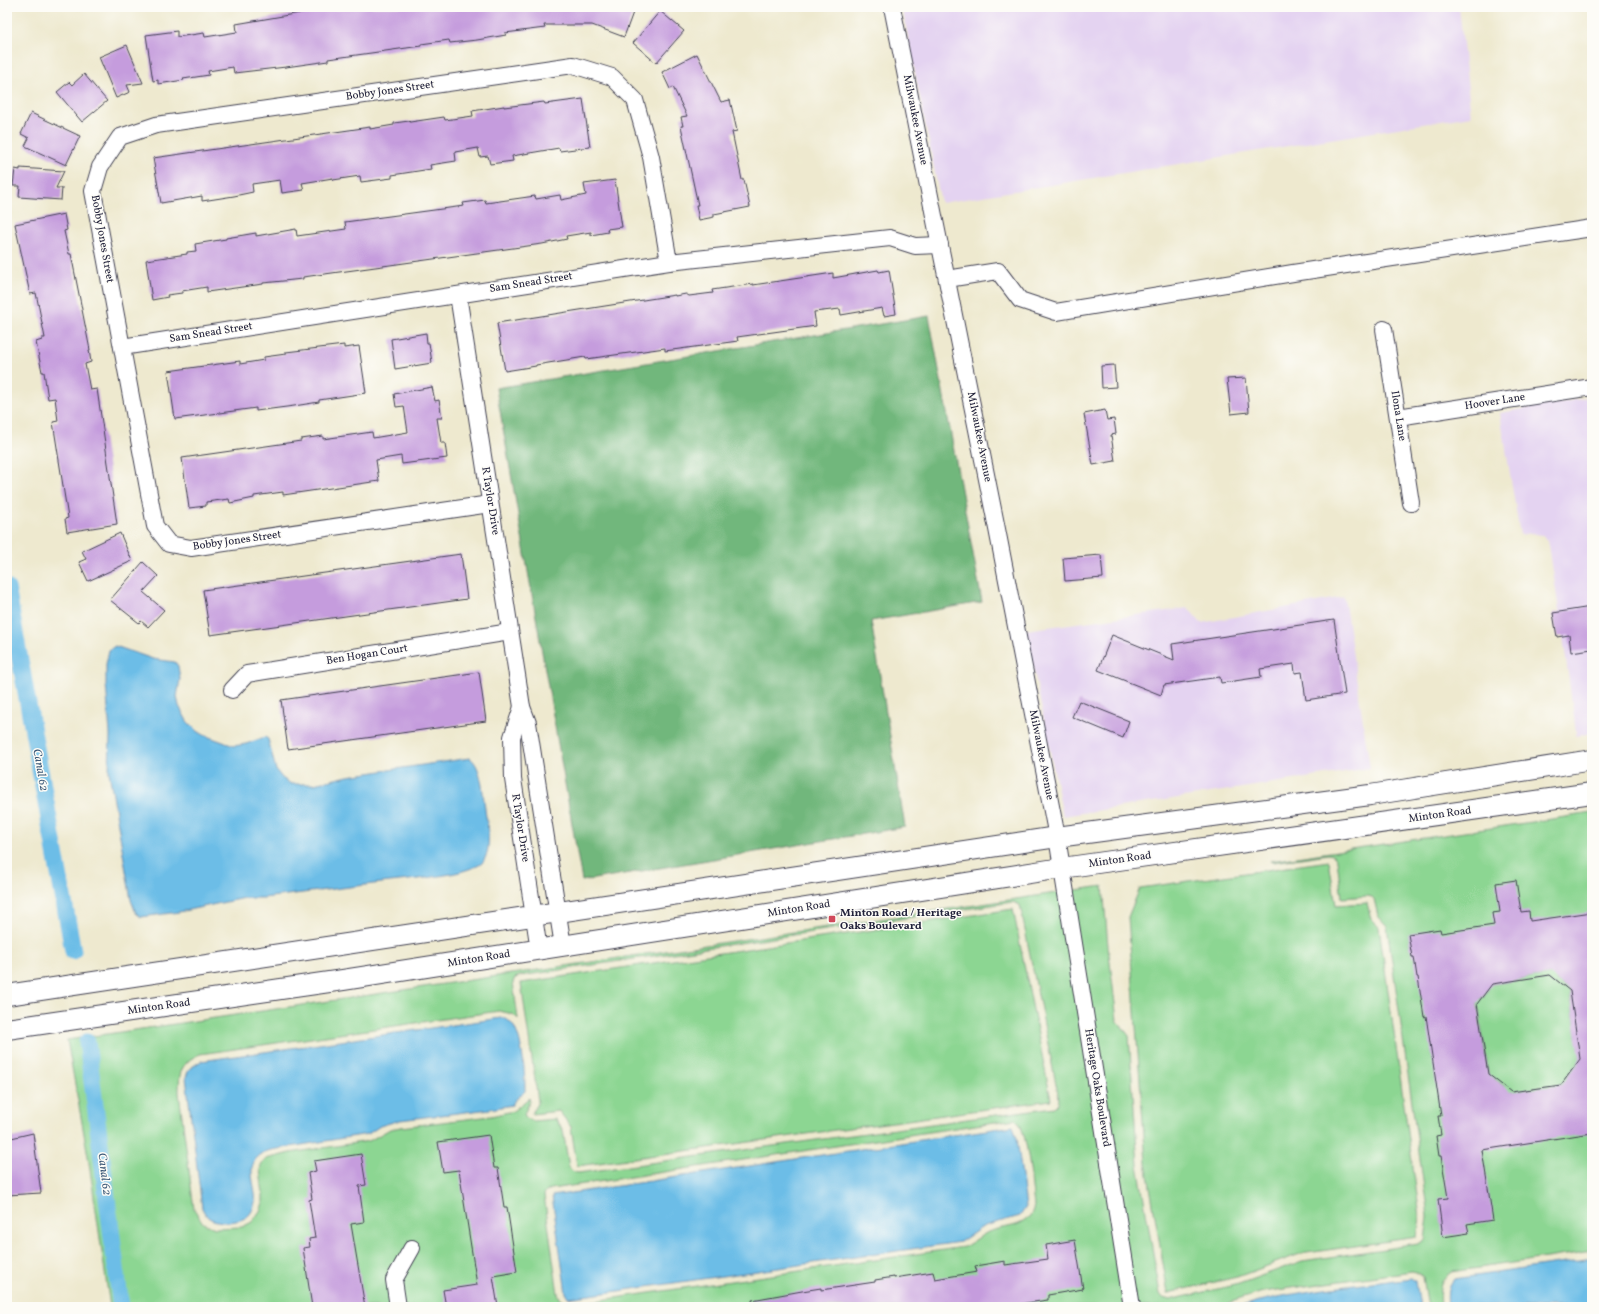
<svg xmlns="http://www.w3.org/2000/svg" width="1599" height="1314" font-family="Vollkorn,serif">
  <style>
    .built { fill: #e4d3f1 }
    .green { fill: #8cd692; stroke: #577c66; fill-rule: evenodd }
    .forest { fill: #71b77c; stroke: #4a6c5c }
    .water { fill: #6cbde7; stroke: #477091 }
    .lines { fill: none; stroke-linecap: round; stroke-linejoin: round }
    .canal { stroke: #6cbde7; stroke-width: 17 }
    .building { fill: #c59cdd; fill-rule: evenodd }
    .minor-casing { stroke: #414051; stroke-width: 18 }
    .major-casing { stroke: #414051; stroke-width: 22 }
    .minor { stroke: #fff; stroke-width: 16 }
    .major { stroke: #fff; stroke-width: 20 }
    .poi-dot { fill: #d1495b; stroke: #fdfcf7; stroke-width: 1.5 }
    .labels { text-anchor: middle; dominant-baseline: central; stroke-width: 3; stroke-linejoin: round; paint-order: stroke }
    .street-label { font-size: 11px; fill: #22223b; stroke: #fdfcf7 }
    .poi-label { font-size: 11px; font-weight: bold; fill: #22223b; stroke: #fdfcf7; text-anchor: start }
    .water-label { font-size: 12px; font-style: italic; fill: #3c5877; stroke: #fdfcf7 }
  </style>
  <rect width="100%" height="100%" fill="#fdfcf7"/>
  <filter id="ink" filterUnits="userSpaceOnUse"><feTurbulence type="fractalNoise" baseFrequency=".025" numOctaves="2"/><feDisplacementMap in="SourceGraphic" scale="8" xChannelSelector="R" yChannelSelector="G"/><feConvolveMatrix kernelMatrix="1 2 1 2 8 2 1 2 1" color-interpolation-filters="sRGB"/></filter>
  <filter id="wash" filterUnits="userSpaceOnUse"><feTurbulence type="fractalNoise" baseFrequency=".012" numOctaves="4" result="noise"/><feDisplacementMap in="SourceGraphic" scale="16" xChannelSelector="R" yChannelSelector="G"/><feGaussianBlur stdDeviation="0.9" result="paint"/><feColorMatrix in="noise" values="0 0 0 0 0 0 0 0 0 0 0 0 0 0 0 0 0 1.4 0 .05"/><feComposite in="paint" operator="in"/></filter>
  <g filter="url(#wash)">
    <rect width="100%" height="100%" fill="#eee9cf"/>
    <g class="built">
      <path d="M 902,7 L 1459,7 L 1471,116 L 941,203 Z"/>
      <path d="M 1592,397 L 1592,733 L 1575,736 L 1576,732 L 1563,637 L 1549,545 L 1545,538 L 1541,535 L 1531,533 L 1520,535 L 1500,413 Z"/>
      <path d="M 1344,597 L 1370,768 L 1063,816 L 1026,630 L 1188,608 L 1201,623 Z"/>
    </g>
    <g class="green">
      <path d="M 1592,813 L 1592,1251 L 1452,1272 C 1438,1279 1439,1293 1440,1307 L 1428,1307 L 1423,1277 L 1416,1272 L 1412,1271 L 1263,1292 L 1231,1302 L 1223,1307 L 110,1307 L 88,1156 L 67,1040 L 1103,886 L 1108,946 L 1117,1020 L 1129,1036 L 1138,1165 L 1160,1294 L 1163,1298 L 1170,1300 L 1239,1284 L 1302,1261 L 1418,1244 L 1425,1240 L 1428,1216 L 1387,926 L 1378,916 L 1374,899 L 1372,897 L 1367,896 L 1342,898 L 1337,860 L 1333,855 L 1328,854 L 1272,862 L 1270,861 ZM 1012,902 L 1016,903 L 1020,905 L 1059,1099 L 1058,1103 L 1054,1107 L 578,1173 L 572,1171 L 569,1167 L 563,1130 L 555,1119 L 533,1121 L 526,1118 L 524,1114 L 530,1101 L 529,1098 L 513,1111 L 491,1116 L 401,1127 L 390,1129 L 369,1141 L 290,1153 L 266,1159 L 261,1165 L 260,1170 L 263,1194 L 263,1203 L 260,1211 L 252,1222 L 242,1227 L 215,1228 L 203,1223 L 194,1209 L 179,1093 C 179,1073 180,1063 200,1054 L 499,1011 L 513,1014 L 518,1019 L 513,982 L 515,978 L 520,976 ZM 1565,972 L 1577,982 L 1582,1078 L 1571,1090 L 1497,1097 L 1480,1072 L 1473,992 L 1486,978 ZM 1015,1119 C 1028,1125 1032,1191 1034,1206 C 1029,1229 1006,1225 988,1232 C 980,1236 972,1243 964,1247 L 567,1305 L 563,1304 L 558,1294 L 544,1195 L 547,1191 L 551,1189 Z"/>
      <path d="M 1329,861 L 1336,905 L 1367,903 L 1371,919 L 1379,927 L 1420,1217 L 1417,1237 L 1300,1254 L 1237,1277 L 1168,1293 L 1146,1163 L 1128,917 L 1140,888 Z"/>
      <path d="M 1013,909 L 1051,1100 L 577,1166 L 571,1127 L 559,1111 L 532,1114 L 538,1101 L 521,983 Z"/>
      <path d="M 1556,974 L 1556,980 L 1565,987 L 1569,986 L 1582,1066 L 1571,1071 L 1567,1077 L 1571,1080 L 1568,1084 L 1507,1093 L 1502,1089 L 1504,1086 L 1495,1079 L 1493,1082 L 1489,1079 L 1477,999 L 1478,997 L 1481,999 L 1488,990 L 1487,985 Z"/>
    </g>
    <path class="forest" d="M 929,316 L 982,602 L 871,621 L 905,827 L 582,881 L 496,388 Z"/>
    <g class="water">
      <path d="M 115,646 L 153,659 L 175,662 L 178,666 L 180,679 L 177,697 L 179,706 L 187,721 L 196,730 L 204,735 L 234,746 L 246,744 L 265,737 L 268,739 L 276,770 L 282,778 L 291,784 L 314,784 L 348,776 L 470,758 C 482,766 483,795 485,809 C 487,826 493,849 482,863 C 478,867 465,870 460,872 C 434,878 407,880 381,883 C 342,888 302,893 263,898 L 244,898 L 179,912 L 141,917 L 136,913 L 131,900 L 109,772 L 110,734 L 106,684 L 106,664 L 109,650 Z"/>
      <path d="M 501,1018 C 504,1018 507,1019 509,1021 C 523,1032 525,1074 525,1091 C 521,1096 515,1098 512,1105 L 490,1109 L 400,1120 L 380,1126 L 368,1134 L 271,1150 C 264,1152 257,1154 254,1162 C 248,1174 257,1189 255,1202 C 254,1206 252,1213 248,1216 C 240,1223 218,1224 209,1218 C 206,1216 204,1212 202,1208 L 186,1077 L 189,1069 L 201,1061 Z"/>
      <path d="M 1013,1126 L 1017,1138 L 1026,1207 L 1020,1216 L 984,1226 L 960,1242 L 569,1298 L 566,1293 L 552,1196 Z"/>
      <path d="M 1592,1259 L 1592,1307 L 1448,1307 C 1447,1296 1446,1287 1454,1279 Z"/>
      <path d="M 1412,1278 L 1416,1281 L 1420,1307 L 1238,1307 C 1294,1290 1354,1286 1412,1278 Z"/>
    </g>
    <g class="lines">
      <g class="canal">
        <path d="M 7,588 L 73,951"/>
        <path d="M 87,1042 L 121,1307"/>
      </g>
    </g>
    <g id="blocks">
      <g class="building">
        <path d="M 335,7 L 336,10 L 354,7 L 635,7 L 624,37 L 592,25 L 544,25 L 545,28 L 505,33 L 506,35 L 477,40 L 450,43 L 449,40 L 421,44 L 421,46 L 328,59 L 328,61 L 286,67 L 234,73 L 233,67 L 208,71 L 209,75 L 183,79 L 184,80 L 158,84 L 158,80 L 153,81 L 146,35 L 177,31 L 177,37 L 204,33 L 205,37 L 237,32 L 236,24 Z"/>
        <path d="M 660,11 L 684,31 L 656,63 L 633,43 Z"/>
        <path d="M 127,45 L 143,83 L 127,85 L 130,92 L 116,98 L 99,57 Z"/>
        <path d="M 697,54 L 721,102 L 730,100 L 737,131 L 732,132 L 742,180 L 744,180 L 750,207 L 714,214 L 714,217 L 699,220 L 696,205 L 698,205 L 681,126 L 683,126 L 681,117 L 687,116 L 673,87 L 670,89 L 662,72 Z"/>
        <path d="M 84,74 L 107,101 L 82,122 L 57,92 L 69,82 L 72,85 Z"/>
        <path d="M 583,99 L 590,147 L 560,151 L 559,148 L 512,156 L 513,161 L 490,164 L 488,156 L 480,157 L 478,148 L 455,152 L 456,161 L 430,165 L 431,169 L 392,175 L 392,178 L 361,182 L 360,176 L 333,180 L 333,178 L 302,183 L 304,190 L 282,193 L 280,180 L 252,184 L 253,192 L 234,196 L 202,201 L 202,196 L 161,203 L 153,158 L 370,127 L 370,129 L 394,125 L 394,123 L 409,121 L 410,122 L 444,117 L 445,120 L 473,116 L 472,111 L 504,106 L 504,107 L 544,102 L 545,104 Z"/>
        <path d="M 31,113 L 80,136 L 66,165 L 25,146 L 29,138 L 21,134 Z"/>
        <path d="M 20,168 L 64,171 L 56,188 L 62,188 L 61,200 L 19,197 L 20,186 L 13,186 L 15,169 L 20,170 Z"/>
        <path d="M 615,180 L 622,227 L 607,229 L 608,232 L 591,235 L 591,232 L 566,236 L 567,239 L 542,244 L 303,277 L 303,279 L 263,283 L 263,284 L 207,292 L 207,287 L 182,291 L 182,293 L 167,295 L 168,297 L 152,300 L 146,260 L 187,254 L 187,252 L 196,251 L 195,244 L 226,239 L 226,238 L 256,233 L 256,236 L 296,229 L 297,236 L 346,229 L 345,222 L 464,206 L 463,203 L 485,200 L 486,203 L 535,196 L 536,199 L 560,195 L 561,200 L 586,195 L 584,184 Z"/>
        <path d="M 64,214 L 67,230 L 64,231 L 69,254 L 71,254 L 90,350 L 89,350 L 91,362 L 85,364 L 90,390 L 97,389 L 117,524 L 67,532 L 65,519 L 68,518 L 53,422 L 58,421 L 55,398 L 48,399 L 44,372 L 42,372 L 36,342 L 42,340 L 42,338 L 45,338 L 36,293 L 30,294 L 15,224 Z"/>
        <path d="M 878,270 L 879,272 L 889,270 L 896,314 L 884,316 L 882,308 L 841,315 L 840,309 L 814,312 L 816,326 L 737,337 L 738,341 L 665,351 L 665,348 L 586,359 L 585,357 L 536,365 L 536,366 L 505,371 L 497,323 L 675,295 L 675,296 L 686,294 L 689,296 L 713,293 L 712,290 L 753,284 L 753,285 L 833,273 L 833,278 Z"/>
        <path d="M 426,333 L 427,343 L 429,343 L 432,363 L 395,369 L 391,339 Z"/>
        <path d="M 344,345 L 344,348 L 359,346 L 366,393 L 319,400 L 319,402 L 294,406 L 256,411 L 256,408 L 175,419 L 168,371 L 240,361 L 240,364 L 264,360 L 264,357 L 286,354 L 286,352 Z"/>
        <path d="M 1114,365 L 1116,387 L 1102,388 L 1101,366 Z"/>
        <path d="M 1246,378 L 1249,412 L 1231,414 L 1227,379 Z"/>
        <path d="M 432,387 L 435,401 L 439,400 L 442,418 L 437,418 L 441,443 L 445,443 L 447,458 L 402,464 L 401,456 L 376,460 L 379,481 L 283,495 L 283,492 L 254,496 L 254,498 L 230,503 L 229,499 L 206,502 L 206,506 L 189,508 L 182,458 L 301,441 L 301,439 L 323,436 L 323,439 L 372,432 L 373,438 L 408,432 L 404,406 L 396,407 L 394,394 Z"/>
        <path d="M 1105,410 L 1107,420 L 1114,419 L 1116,434 L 1111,435 L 1115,461 L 1093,465 L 1084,414 Z"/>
        <path d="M 120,533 L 132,561 L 88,581 L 79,562 L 86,559 L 82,551 Z"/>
        <path d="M 461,554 L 467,599 L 210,635 L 203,590 Z"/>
        <path d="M 1101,555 L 1103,578 L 1065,581 L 1063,558 Z"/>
        <path d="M 143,562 L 158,576 L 143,592 L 164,610 L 148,627 L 141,621 L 139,623 L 110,600 Z"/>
        <path d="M 1591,607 L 1592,649 L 1571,652 L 1569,635 L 1557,637 L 1553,613 Z"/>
        <path d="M 1334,620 L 1345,694 L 1306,700 L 1302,672 L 1295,673 L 1294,664 L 1260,669 L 1261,677 L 1221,683 L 1220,677 L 1164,685 L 1161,695 L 1098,670 L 1112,635 L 1174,660 L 1172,644 Z"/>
        <path d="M 479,672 L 486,721 L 288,749 L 281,700 Z"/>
        <path d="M 1079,701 L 1129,721 L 1123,738 L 1072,717 Z"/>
        <path d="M 1516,880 L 1521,912 L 1529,911 L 1530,921 L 1592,912 L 1592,1133 L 1482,1150 L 1493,1220 L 1467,1224 L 1469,1233 L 1443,1237 L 1438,1199 L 1448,1198 L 1441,1156 L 1439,1156 L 1436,1136 L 1441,1135 L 1438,1116 L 1441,1116 L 1426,1016 L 1424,1017 L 1418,977 L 1417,977 L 1414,957 L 1412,957 L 1408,934 L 1440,929 L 1441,933 L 1494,925 L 1492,913 L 1500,912 L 1496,883 ZM 1550,975 L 1570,991 L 1580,1059 L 1561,1085 L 1511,1092 L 1488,1074 L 1477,1004 L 1492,984 Z"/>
        <path d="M 33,1133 L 41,1193 L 7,1195 L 7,1139 Z"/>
        <path d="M 489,1135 L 494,1168 L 498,1168 L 504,1207 L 507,1207 L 517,1272 L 493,1276 L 498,1307 L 446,1307 L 443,1290 L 477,1285 L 459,1170 L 443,1172 L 438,1142 Z"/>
        <path d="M 361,1154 L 366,1185 L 359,1186 L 364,1222 L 351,1224 L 365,1307 L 312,1307 L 303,1248 L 310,1247 L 309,1239 L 315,1238 L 309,1200 L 312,1199 L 308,1173 L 316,1171 L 314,1161 Z"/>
        <path d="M 1075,1240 L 1083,1289 L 1048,1295 L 1048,1300 L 1012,1305 L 1012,1307 L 753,1307 L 752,1300 L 802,1291 L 821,1288 L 821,1290 L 875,1282 L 875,1280 L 894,1277 L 894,1278 L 933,1272 L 935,1279 L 977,1272 L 975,1266 L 1005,1261 L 1005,1265 L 1048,1259 L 1046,1245 Z"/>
      </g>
    </g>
  </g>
  <g filter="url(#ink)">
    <use href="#blocks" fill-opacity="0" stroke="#414051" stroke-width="1"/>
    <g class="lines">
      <defs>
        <g id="minor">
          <path d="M 892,7 L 997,529 L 1057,837 L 1132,1307"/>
          <path d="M 947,279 L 998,271 L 1020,300 L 1056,312 L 1293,273 L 1592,228"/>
          <path d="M 458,295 L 522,707 L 528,723 L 563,946"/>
          <path d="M 1384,329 L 1411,503"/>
          <path d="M 122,347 L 669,262 L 890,238 L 915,246 L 940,245"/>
          <path d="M 1398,417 L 1592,387"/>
          <path d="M 490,504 L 191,548 L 169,544 L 155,526 L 93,191 L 100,167 L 120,137 L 156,125 L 573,65 L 612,77 L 635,100 L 651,157 L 669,262"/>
          <path d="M 232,690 L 247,674 L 510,632"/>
          <path d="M 522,707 L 512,737 L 513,779 L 539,950"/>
          <path d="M 398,1307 L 394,1280 L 412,1248"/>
        </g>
        <g id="major">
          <path d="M 7,995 L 1057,837 L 1370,795 L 1592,760"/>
          <path d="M 7,1029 L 343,980 L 1062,868 L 1592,793"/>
        </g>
      </defs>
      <use href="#minor" class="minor-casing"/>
      <use href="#major" class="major-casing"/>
      <use href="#minor" class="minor"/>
      <use href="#major" class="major"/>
    </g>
  </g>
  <rect class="poi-dot" x="828" y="915" width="8" height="8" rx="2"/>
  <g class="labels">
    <g class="street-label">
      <text transform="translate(390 91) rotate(-8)">Bobby Jones Street</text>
      <text transform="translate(915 120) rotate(79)">Milwaukee Avenue</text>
      <text transform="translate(102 239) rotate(80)">Bobby Jones Street</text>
      <text transform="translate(531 283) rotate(-9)">Sam Snead Street</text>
      <text transform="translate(211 333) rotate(-9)">Sam Snead Street</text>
      <text transform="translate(1495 402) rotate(-9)">Hoover Lane</text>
      <text transform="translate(1398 416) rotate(81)">Ilona Lane</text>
      <text transform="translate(979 437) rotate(79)">Milwaukee Avenue</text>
      <text transform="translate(490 501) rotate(81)">R Taylor Drive</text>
      <text transform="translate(237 541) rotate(-8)">Bobby Jones Street</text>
      <text transform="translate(367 655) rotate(-9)">Ben Hogan Court</text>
      <text transform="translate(1041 755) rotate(79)">Milwaukee Avenue</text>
      <text transform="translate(1440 815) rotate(-8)">Minton Road</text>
      <text transform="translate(520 828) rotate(81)">R Taylor Drive</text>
      <text transform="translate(1120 860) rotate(-8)">Minton Road</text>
      <text transform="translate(799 909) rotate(-9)">Minton Road</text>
      <text transform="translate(479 959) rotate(-9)">Minton Road</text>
      <text transform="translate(159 1007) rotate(-8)">Minton Road</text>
      <text transform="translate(1097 1088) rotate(81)">Heritage Oaks Boulevard</text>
    </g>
    <g class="poi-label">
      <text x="840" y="913">Minton Road / Heritage<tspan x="840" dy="13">Oaks Boulevard</tspan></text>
    </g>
    <g class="water-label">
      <text transform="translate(40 770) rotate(80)">Canal 62</text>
      <text transform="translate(104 1174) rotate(83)">Canal 62</text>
    </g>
  </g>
  <rect width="1599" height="1314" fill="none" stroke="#fdfcf7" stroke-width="24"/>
</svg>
